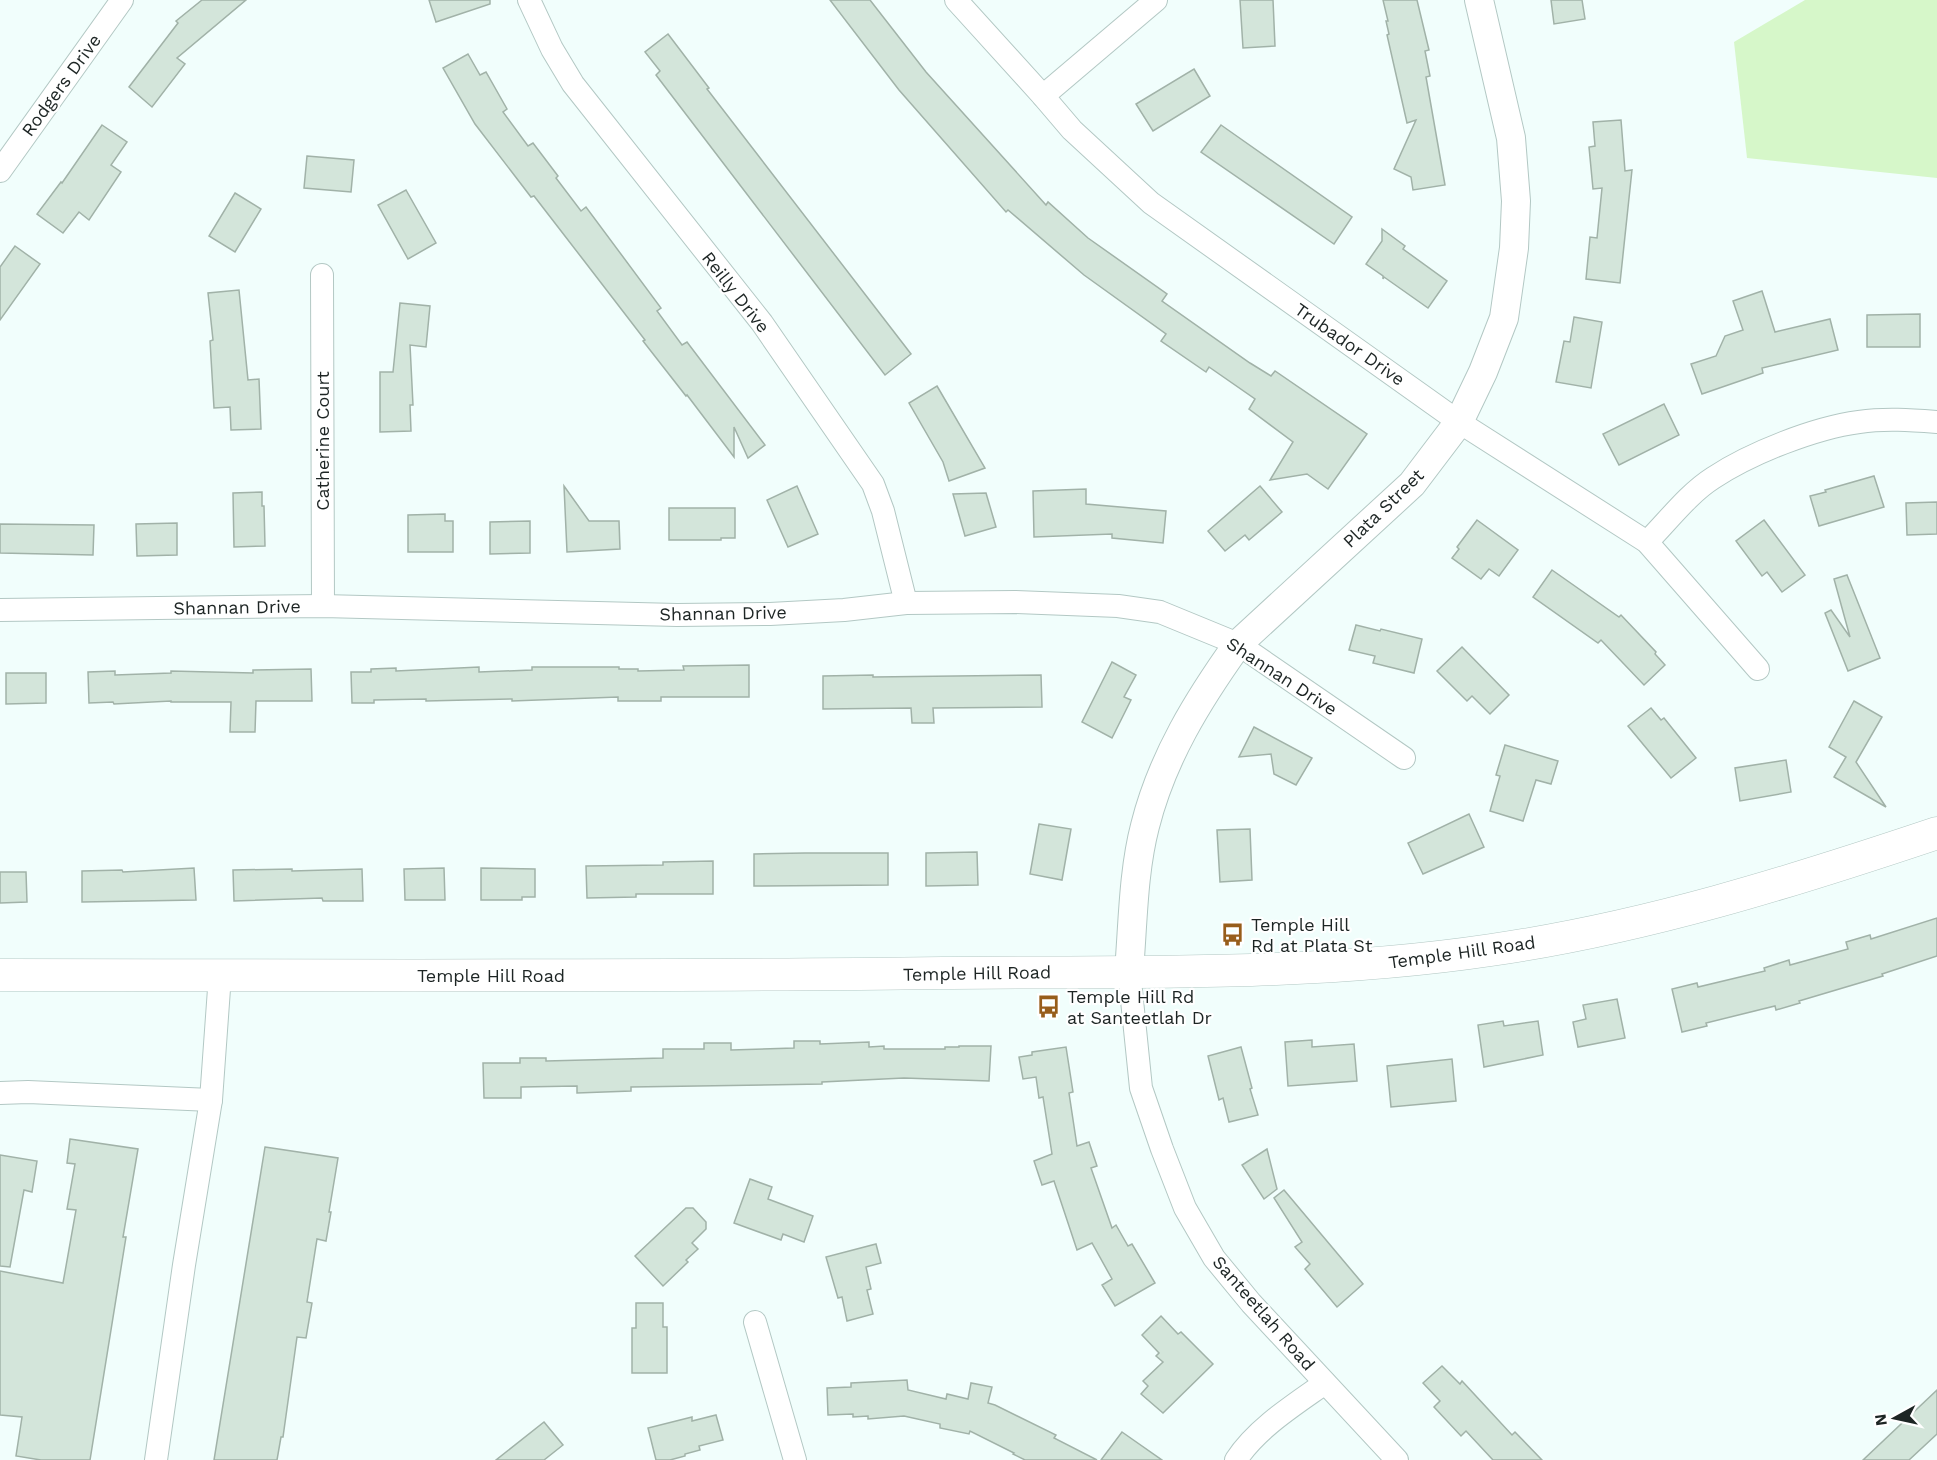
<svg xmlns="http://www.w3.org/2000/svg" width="1937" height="1460" font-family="'Work Sans',sans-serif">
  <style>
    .green { fill: #d6f7c9 }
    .building { fill: #d3e5da; stroke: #a1b2a8; stroke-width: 1.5 }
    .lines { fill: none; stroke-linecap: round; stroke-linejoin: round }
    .minor-casing { stroke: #b3c8c4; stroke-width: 24 }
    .tertiary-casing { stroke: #b3c8c4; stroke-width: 30 }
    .secondary-casing { stroke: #b3c8c4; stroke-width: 33 }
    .minor { stroke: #fff; stroke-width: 22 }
    .tertiary { stroke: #fff; stroke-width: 28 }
    .secondary { stroke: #fff; stroke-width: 32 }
    .labels { text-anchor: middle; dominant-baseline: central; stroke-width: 4.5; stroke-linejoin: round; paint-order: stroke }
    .street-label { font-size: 18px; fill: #1d2524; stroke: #fff }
    .poi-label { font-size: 18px; fill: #1d2524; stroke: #fff; text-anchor: start }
  </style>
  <rect width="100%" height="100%" fill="#f1fefc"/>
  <path class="green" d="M 1805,0 L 1937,0 L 1937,178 L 1747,158 L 1734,42 Z"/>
  <g class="building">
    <path d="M 202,0 L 246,0 L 177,58 L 185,64 L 152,107 L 129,87 L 178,23 L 176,21 Z"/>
    <path d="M 429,0 L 490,0 L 490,4 L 436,22 Z"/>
    <path d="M 830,0 L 870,0 L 926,72 L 1046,205 L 1048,202 L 1088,238 L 1167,294 L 1162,301 L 1250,363 L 1271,376 L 1275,371 L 1367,434 L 1328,489 L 1307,474 L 1270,480 L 1293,442 L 1249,409 L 1255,399 L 1209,367 L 1206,372 L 1161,341 L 1166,334 L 1084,275 L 1008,210 L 1006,212 L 899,90 Z"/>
    <path d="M 1240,0 L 1273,0 L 1275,46 L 1243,48 Z"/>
    <path d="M 1383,0 L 1417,0 L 1429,50 L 1425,51 L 1430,76 L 1426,77 L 1445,185 L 1413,190 L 1411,177 L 1394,169 L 1416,120 L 1407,123 L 1387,35 L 1389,34 L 1386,21 L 1388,21 Z"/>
    <path d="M 1551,0 L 1582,0 L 1585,19 L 1554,24 Z"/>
    <path d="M 668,34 L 709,88 L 707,89 L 911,354 L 885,375 L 656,75 L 660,71 L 645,52 Z"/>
    <path d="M 468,54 L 480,75 L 486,72 L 507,109 L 503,112 L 528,146 L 533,143 L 558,176 L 556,178 L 581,211 L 586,207 L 661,308 L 657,311 L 682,345 L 687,342 L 765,445 L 748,458 L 734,427 L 734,457 L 687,395 L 686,396 L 643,341 L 645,340 L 585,262 L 534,196 L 531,197 L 475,124 L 443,68 Z"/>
    <path d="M 1194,69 L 1210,96 L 1153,131 L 1136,104 Z"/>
    <path d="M 1621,120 L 1625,171 L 1632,170 L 1620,283 L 1586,279 L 1590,237 L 1597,238 L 1602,188 L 1593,189 L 1589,147 L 1595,146 L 1593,122 Z"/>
    <path d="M 102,125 L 127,142 L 111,165 L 121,172 L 89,220 L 79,212 L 63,233 L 37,214 L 61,182 L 62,183 Z"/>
    <path d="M 1221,125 L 1352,217 L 1334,244 L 1201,152 Z"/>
    <path d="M 307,156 L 354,160 L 351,192 L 304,188 Z"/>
    <path d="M 406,190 L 436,243 L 408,259 L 378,205 Z"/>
    <path d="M 235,193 L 261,209 L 235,252 L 209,236 Z"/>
    <path d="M 1382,229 L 1405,246 L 1403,249 L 1447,281 L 1428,308 L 1384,277 L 1383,279 L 1383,276 L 1366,264 L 1382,241 Z"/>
    <path d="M 15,246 L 40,264 L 0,320 L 0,267 Z"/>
    <path d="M 239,290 L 248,380 L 259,379 L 261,429 L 231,430 L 230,407 L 214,408 L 210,341 L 213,340 L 208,293 Z"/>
    <path d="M 1762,291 L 1775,332 L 1830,319 L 1838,350 L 1762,368 L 1763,373 L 1702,394 L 1691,364 L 1716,356 L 1725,336 L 1743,330 L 1733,301 Z"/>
    <path d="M 400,303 L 430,306 L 426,347 L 410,345 L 413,405 L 410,405 L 411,431 L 380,432 L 380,372 L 393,372 Z"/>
    <path d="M 1920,314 L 1920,347 L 1867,347 L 1867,315 Z"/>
    <path d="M 1574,317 L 1602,322 L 1591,388 L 1556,382 L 1564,341 L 1570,342 Z"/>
    <path d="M 937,386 L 985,468 L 949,481 L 943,462 L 909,403 Z"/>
    <path d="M 1664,404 L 1679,435 L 1619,465 L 1603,434 Z"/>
    <path d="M 1874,476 L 1884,507 L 1819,526 L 1810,496 L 1826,492 L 1825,490 Z"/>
    <path d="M 564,486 L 589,521 L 619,521 L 620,549 L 567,552 Z"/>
    <path d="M 797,486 L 818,534 L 788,547 L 767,500 Z"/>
    <path d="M 1260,486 L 1282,512 L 1249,540 L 1245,535 L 1225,551 L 1208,531 Z"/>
    <path d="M 1086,489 L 1086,504 L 1166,511 L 1163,543 L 1112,538 L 1112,534 L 1034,537 L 1033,491 Z"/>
    <path d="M 262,492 L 262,506 L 264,506 L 265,546 L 234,547 L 233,493 Z"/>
    <path d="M 986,493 L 996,527 L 965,536 L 953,494 Z"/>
    <path d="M 1937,502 L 1937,534 L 1907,535 L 1906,503 Z"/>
    <path d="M 669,508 L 735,508 L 735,538 L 721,538 L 721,540 L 669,540 Z"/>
    <path d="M 445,514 L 445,521 L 453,521 L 453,552 L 408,552 L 408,515 Z"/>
    <path d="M 1477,520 L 1518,550 L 1499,576 L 1489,569 L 1481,579 L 1452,558 L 1459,549 L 1457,547 Z"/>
    <path d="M 1764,520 L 1805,575 L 1782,592 L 1767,572 L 1762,576 L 1736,541 Z"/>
    <path d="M 530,521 L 530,553 L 490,554 L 490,522 Z"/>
    <path d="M 177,523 L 177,555 L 137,556 L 136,524 Z"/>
    <path d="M 0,524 L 94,525 L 93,555 L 0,553 Z"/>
    <path d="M 1552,570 L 1619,617 L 1621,615 L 1656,652 L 1655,654 L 1665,665 L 1644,685 L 1601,640 L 1598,643 L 1533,597 Z"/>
    <path d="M 1847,575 L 1880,658 L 1848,671 L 1825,613 L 1831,610 L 1850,637 L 1834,579 Z"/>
    <path d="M 1356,625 L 1380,631 L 1381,629 L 1422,639 L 1414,673 L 1373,663 L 1375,656 L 1349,650 Z"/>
    <path d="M 1462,647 L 1509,695 L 1490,714 L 1472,696 L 1467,701 L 1437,671 Z"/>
    <path d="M 1112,662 L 1136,675 L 1124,697 L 1131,700 L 1112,738 L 1082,722 Z"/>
    <path d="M 749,665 L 749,697 L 661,697 L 661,701 L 618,701 L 618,697 L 512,701 L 512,699 L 426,701 L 426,699 L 374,700 L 374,703 L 352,703 L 351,672 L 371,672 L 371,669 L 396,668 L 396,671 L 479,667 L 479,672 L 532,670 L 532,667 L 619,667 L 619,669 L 638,669 L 638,671 L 684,670 L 683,666 Z"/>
    <path d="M 311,669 L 312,701 L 256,701 L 255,732 L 230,732 L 231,702 L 171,702 L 171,701 L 114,704 L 113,702 L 89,703 L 88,672 L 115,671 L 115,675 L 171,673 L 171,671 L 253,673 L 253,670 Z"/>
    <path d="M 6,673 L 46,673 L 46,703 L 6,704 Z"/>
    <path d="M 873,675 L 873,677 L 1041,675 L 1042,707 L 933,708 L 934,723 L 912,723 L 911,708 L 823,709 L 823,676 Z"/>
    <path d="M 1854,701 L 1882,717 L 1856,762 L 1886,807 L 1834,777 L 1846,757 L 1829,747 Z"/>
    <path d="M 1651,708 L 1661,720 L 1664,718 L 1696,758 L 1671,778 L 1628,726 Z"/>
    <path d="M 1254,727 L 1312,758 L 1296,785 L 1274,774 L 1271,754 L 1239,757 Z"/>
    <path d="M 1505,745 L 1558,761 L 1551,784 L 1536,780 L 1523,821 L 1490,811 L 1500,776 L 1496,775 Z"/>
    <path d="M 1786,760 L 1791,792 L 1740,801 L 1735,768 Z"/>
    <path d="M 1469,814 L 1484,847 L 1423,874 L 1408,843 Z"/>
    <path d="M 1039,824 L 1071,829 L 1062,880 L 1030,874 Z"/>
    <path d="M 1250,829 L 1252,880 L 1220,882 L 1217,830 Z"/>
    <path d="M 977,852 L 978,885 L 926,886 L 926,853 Z"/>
    <path d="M 805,853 L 888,853 L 888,885 L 754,886 L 754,854 Z"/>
    <path d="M 713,861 L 713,894 L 636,894 L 636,897 L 587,898 L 586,866 L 663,865 L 663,862 Z"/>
    <path d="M 194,868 L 196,900 L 82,902 L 82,871 L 122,870 L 123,872 Z"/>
    <path d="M 444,868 L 445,900 L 405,900 L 404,869 Z"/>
    <path d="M 481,868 L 535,869 L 535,897 L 522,897 L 522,900 L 481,900 Z"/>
    <path d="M 292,869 L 292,871 L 362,869 L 363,901 L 323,901 L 322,898 L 234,901 L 233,870 Z"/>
    <path d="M 0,872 L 26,872 L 27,902 L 0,903 Z"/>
    <path d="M 1937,918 L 1937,956 L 1882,974 L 1883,976 L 1799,1001 L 1800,1003 L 1776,1010 L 1775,1006 L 1706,1023 L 1707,1026 L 1682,1032 L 1672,989 L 1697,983 L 1698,987 L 1765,971 L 1764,968 L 1789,960 L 1790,965 L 1848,949 L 1846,942 L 1870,935 L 1871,939 Z"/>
    <path d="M 1617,999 L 1625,1038 L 1578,1047 L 1573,1022 L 1586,1019 L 1583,1005 Z"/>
    <path d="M 1503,1021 L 1504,1026 L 1538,1021 L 1543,1055 L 1484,1067 L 1478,1025 Z"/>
    <path d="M 1312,1040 L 1312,1047 L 1354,1044 L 1357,1081 L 1288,1086 L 1285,1042 Z"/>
    <path d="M 794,1041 L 820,1041 L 820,1044 L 869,1042 L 869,1047 L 884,1046 L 884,1049 L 945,1049 L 945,1047 L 959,1047 L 959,1046 L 991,1046 L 989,1081 L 904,1078 L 822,1082 L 822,1084 L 631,1087 L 631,1091 L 577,1093 L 577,1086 L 521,1087 L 521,1098 L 484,1098 L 483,1063 L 520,1063 L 520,1058 L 546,1058 L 546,1061 L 663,1058 L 663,1049 L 704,1049 L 704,1043 L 731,1043 L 731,1050 L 794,1048 Z"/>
    <path d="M 1066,1047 L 1073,1092 L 1069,1093 L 1077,1146 L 1089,1142 L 1097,1166 L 1091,1168 L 1112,1228 L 1116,1225 L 1128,1246 L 1132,1244 L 1155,1283 L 1115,1306 L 1102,1285 L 1112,1279 L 1092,1243 L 1077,1250 L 1054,1181 L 1042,1185 L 1034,1161 L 1052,1154 L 1043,1097 L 1039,1098 L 1036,1077 L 1023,1079 L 1019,1057 L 1032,1055 L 1032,1052 Z"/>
    <path d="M 1241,1047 L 1252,1088 L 1250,1089 L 1258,1115 L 1229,1122 L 1223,1098 L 1219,1100 L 1208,1056 Z"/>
    <path d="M 1452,1059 L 1456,1101 L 1391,1107 L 1387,1066 Z"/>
    <path d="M 70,1139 L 138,1149 L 123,1237 L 126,1237 L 90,1460 L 41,1460 L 16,1456 L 22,1417 L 0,1415 L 0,1271 L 63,1283 L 76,1210 L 67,1209 L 75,1164 L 67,1163 Z"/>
    <path d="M 265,1147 L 338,1158 L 329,1212 L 331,1212 L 326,1241 L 317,1239 L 307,1302 L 312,1303 L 306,1338 L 297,1337 L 283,1437 L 281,1437 L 277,1460 L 214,1460 Z"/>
    <path d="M 1267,1149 L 1277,1189 L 1264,1199 L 1242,1165 Z"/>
    <path d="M 0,1155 L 37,1161 L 32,1192 L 24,1190 L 10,1267 L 0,1266 Z"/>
    <path d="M 750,1179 L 772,1187 L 768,1199 L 813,1216 L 804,1242 L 783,1234 L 781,1240 L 734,1223 Z"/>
    <path d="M 1284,1190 L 1363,1284 L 1337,1307 L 1305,1269 L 1310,1264 L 1295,1247 L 1302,1242 L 1274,1198 Z"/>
    <path d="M 686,1208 L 693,1208 L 706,1222 L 706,1229 L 692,1243 L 698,1249 L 686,1260 L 688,1262 L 663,1286 L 635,1256 Z"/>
    <path d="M 876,1244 L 881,1263 L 866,1267 L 871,1289 L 867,1290 L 873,1314 L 847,1321 L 842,1297 L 838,1298 L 826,1257 Z"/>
    <path d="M 636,1303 L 663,1303 L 663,1327 L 667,1327 L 667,1373 L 632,1373 L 632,1328 L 636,1328 Z"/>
    <path d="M 1161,1316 L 1178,1334 L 1181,1332 L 1213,1364 L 1163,1413 L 1141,1394 L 1148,1386 L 1143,1381 L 1163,1362 L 1156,1356 L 1159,1353 L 1142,1335 Z"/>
    <path d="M 1442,1366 L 1460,1384 L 1462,1381 L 1512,1435 L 1515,1432 L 1542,1460 L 1493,1460 L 1466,1431 L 1461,1436 L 1434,1407 L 1440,1401 L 1423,1383 Z"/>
    <path d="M 907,1380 L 908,1390 L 946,1399 L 947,1394 L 968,1399 L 971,1383 L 992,1387 L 988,1403 L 995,1405 L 1056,1435 L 1054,1438 L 1097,1460 L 1025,1460 L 1013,1454 L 1014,1453 L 970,1431 L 969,1434 L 940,1428 L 940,1424 L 904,1416 L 868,1419 L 868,1416 L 853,1417 L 853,1414 L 828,1415 L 827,1388 L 851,1387 L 851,1383 Z"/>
    <path d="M 1937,1390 L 1937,1434 L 1909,1460 L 1863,1460 Z"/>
    <path d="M 716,1415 L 723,1440 L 699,1446 L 700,1450 L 685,1454 L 685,1456 L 670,1460 L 656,1460 L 648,1428 L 692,1417 L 692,1421 Z"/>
    <path d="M 544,1422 L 563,1445 L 544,1460 L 496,1460 Z"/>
    <path d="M 1122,1432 L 1162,1460 L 1101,1460 Z"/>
  </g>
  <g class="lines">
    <defs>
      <g id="minor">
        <path d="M 529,0 L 552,49 L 573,84 L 762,323 L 873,484 L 883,511 L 906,603"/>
        <path d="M 956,0 L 1043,96 L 1072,130 L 1151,203 L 1459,422 L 1647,542 L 1758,669"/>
        <path d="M 1043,96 L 1156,0"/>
        <path d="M 0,171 L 122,0"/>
        <path d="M 322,275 L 323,606"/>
        <path d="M 1647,542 C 1668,521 1688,494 1713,478 C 1751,453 1814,428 1859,422 C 1885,418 1911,420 1937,422"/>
        <path d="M 0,610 L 323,606 L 677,615 L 770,614 L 844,610 L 906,603 L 1015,602 L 1118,606 L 1160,612 L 1238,644 L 1404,758"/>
        <path d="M 1129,971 L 1141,1088 L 1162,1149 L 1185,1208 L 1214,1258 L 1251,1303 L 1397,1460"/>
        <path d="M 0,1093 L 28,1092 L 211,1100"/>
        <path d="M 755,1322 L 795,1460"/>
        <path d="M 156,1460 L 184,1265 L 211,1100 L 220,975"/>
        <path d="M 1236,1460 C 1257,1428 1294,1405 1325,1383"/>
      </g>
      <path id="tertiary" d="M 1129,971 C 1133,923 1133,872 1145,826 C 1162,758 1198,700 1238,644 L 1412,484 L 1459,422 L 1483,372 L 1504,318 L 1514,248 L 1516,201 L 1511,138 L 1479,0"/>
      <path id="secondary" d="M 0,975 C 314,975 628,977 943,973 C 1125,971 1310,977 1491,950 C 1644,928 1791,882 1937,833"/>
    </defs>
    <use href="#minor" class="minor-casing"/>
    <use href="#tertiary" class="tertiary-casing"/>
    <use href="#secondary" class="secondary-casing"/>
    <use href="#minor" class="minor"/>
    <use href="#tertiary" class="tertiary"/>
    <use href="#secondary" class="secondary"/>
  </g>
  <defs>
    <symbol id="bus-bare" viewBox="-9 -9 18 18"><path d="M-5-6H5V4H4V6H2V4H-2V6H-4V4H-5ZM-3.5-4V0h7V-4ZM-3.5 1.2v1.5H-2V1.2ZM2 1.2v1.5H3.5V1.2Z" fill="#975d1b" stroke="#fff" stroke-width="2.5" paint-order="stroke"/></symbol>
  </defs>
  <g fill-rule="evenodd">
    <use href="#bus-bare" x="1216" y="918" width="33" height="33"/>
    <use href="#bus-bare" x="1032" y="990" width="33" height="33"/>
  </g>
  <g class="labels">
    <g class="street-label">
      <text transform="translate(61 85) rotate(-54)">Rodgers Drive</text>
      <text transform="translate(736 292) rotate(52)">Reilly Drive</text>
      <text transform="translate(1350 344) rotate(35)">Trubador Drive</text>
      <text transform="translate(322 441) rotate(-90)">Catherine Court</text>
      <text transform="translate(1383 508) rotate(-44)">Plata Street</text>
      <text transform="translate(237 607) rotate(-1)">Shannan Drive</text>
      <text transform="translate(723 613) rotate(-1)">Shannan Drive</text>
      <text transform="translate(1282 676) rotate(33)">Shannan Drive</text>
      <text transform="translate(1462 952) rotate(-8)">Temple Hill Road</text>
      <text transform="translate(977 973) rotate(-1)">Temple Hill Road</text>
      <text x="491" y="975">Temple Hill Road</text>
      <text transform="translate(1264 1313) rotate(49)">Santeetlah Road</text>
    </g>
    <g class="poi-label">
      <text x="1251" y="924">Temple Hill<tspan x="1251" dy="21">Rd at Plata St</tspan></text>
      <text x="1067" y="996">Temple Hill Rd<tspan x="1067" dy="21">at Santeetlah Dr</tspan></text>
    </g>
  </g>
  <g transform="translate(1895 1418) rotate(262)" stroke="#ffffff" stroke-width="4.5" paint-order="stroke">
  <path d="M0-4.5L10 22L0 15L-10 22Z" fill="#1d2524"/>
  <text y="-9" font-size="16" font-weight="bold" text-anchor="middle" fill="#1d2524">N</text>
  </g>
</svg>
